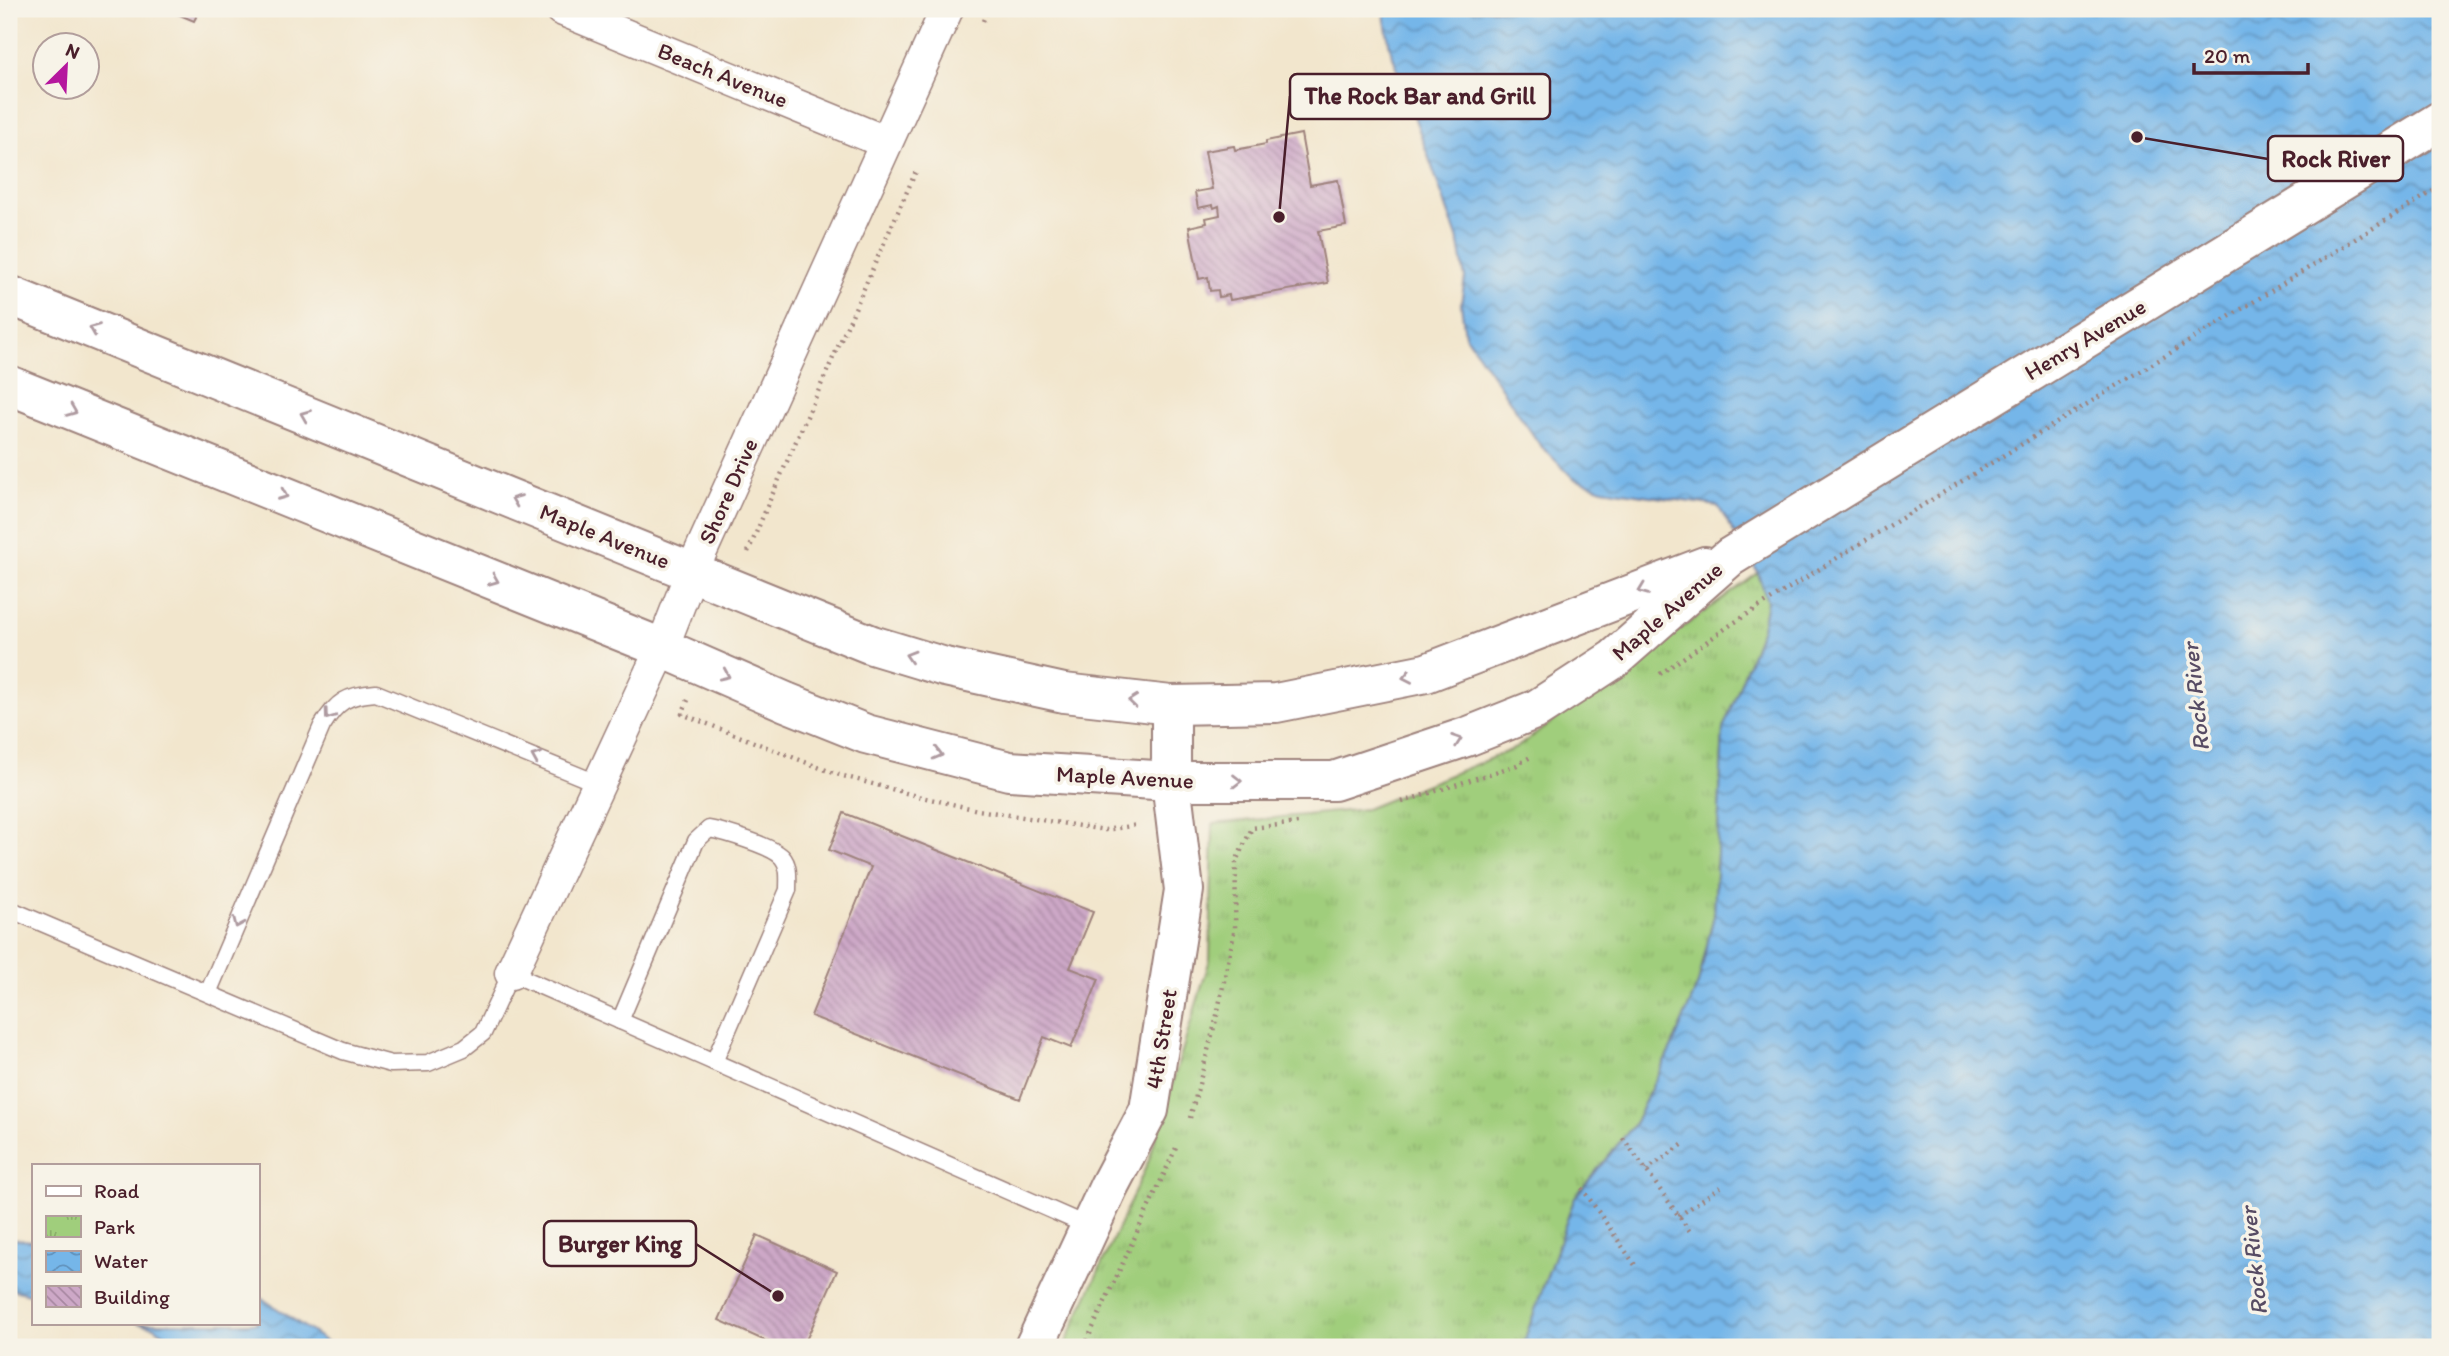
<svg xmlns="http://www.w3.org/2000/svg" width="2449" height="1356" font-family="Itim,sans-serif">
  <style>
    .park { fill: url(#park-tufts); stroke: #757654; stroke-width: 2 }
    .water { fill: url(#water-waves); stroke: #606a8a; stroke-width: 2 }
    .building { fill: url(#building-back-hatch) }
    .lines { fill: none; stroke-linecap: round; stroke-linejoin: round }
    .lane-casing { stroke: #9e827c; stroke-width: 19 }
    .street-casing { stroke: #9e827c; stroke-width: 35 }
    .secondary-casing { stroke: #9e827c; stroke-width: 42 }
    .path { stroke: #9e827c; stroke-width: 4.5; stroke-dasharray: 2 5; stroke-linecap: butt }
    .lane { stroke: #fff; stroke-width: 16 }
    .street { stroke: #fff; stroke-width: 32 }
    .secondary { stroke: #fff; stroke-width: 38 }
    .oneway { stroke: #ae9aa0 }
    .labels { text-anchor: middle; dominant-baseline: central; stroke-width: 7; stroke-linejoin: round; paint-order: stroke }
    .street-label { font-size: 23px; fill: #4a1f2b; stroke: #f7f3e8 }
    .water-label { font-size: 24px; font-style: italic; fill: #574c64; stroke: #f7f3e8 }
    .leader { fill: none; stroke: #4a1f2b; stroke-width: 2.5 }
    .callout-dot { fill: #4a1f2b; stroke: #f7f3e8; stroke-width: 2.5 }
    .callout { fill: #f7f3e8; stroke: #4a1f2b; stroke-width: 2.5 }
    .callout-label { font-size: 24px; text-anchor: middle; font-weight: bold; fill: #4a1f2b }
  </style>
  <defs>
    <pattern id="park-tufts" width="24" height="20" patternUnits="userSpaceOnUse" patternTransform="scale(1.75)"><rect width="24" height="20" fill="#a0ce7c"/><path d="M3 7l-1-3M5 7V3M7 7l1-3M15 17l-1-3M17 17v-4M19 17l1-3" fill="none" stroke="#8bb06b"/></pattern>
    <pattern id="water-waves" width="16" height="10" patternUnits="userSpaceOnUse" patternTransform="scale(1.75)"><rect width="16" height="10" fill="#75b6e9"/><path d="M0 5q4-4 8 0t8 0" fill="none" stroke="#6293bd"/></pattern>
    <pattern id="building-back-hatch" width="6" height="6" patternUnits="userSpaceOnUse" patternTransform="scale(1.75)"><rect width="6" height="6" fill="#cda8c7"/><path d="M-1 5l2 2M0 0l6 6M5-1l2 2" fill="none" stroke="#a888a2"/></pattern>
  </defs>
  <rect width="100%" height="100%" fill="#f7f3e8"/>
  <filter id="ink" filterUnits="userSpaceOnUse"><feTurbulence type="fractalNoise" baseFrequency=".0143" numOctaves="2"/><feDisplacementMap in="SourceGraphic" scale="14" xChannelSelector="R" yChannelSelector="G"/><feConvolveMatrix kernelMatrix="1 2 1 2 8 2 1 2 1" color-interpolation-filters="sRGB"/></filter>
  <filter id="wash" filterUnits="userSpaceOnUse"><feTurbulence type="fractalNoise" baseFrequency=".00686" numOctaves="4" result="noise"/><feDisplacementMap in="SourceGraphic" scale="28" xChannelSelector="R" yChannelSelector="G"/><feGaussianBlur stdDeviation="1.57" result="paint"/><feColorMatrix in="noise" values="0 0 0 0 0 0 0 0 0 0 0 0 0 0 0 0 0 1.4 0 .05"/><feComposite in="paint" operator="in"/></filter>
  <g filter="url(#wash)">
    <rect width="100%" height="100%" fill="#f2e6cd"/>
    <path class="park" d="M 1758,573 L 1767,601 L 1762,628 L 1723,729 L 1714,915 L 1698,984 L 1675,1040 L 1633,1126 L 1575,1197 L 1522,1347 L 1064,1347 L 1149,1160 L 1210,959 L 1213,824 L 1366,809 L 1516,748 Z"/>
    <g class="water">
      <path d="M 1383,9 L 2440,9 L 2440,1347 L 1522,1347 L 1575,1197 L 1633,1126 L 1675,1040 L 1698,984 L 1714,915 L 1723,729 L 1762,628 L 1767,601 L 1758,573 L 1718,506 L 1602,489 L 1574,479 L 1540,445 L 1465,335 L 1461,304 L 1465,278 L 1459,243 L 1390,48 Z"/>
      <path d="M 9,1239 L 33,1241 L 33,1295 L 9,1289 Z"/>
      <path d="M 257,1295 L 334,1347 L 186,1347 L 154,1327 L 137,1323 L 257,1323 Z"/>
    </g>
    <g id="blocks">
      <g class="building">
        <path d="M 166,9 L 200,9 L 194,21 Z"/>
        <path d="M 1301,134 L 1310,185 L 1338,180 L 1346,226 L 1318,231 L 1328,283 L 1230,300 L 1229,295 L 1219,297 L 1218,290 L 1210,291 L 1208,277 L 1199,279 L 1189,227 L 1207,223 L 1206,218 L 1220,215 L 1219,206 L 1214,208 L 1213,205 L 1198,208 L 1195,192 L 1212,189 L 1205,151 L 1234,146 L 1235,150 L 1266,144 L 1266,141 Z"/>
        <path d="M 844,813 L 1093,912 L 1070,968 L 1099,979 L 1071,1048 L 1044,1037 L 1020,1099 L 811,1016 L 871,867 L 829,850 Z"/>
        <path d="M 757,1235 L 837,1271 L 803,1347 L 779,1347 L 719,1320 Z"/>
      </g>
    </g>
  </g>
  <g filter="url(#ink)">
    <use href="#blocks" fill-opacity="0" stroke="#9e827c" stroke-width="2"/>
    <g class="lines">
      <defs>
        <g id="lane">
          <path d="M 9,909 L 343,1051 L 391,1064 L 428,1063 L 464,1048 L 483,1033 L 511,973 L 1090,1227"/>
          <path d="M 208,993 L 322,726 C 337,701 347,695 376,693 L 599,784"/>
          <path d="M 620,1021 L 696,841 L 709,829 C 725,832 772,846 782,857 C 790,866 788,879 788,890 L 714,1062"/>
        </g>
        <g id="street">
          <path d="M 561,9 L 885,142"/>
          <path d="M 511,973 L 662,648 L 692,571 L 947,9"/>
        </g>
        <g id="secondary">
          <path d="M 9,295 L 872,645 L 945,667 L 1064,693 L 1171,705 L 1276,703 L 1426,673 L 1705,566"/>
          <path d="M 9,385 L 662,648 L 786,702 L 866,734 L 1009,771 L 1171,781 L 1334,781 L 1469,736 L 1537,709 L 1614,659 L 1730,557 L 2440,121"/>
          <path d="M 1034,1347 L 1109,1186 L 1149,1110 L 1184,890 L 1171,781 L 1171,705"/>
        </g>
      </defs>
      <use href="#lane" class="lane-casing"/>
      <use href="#street" class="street-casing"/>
      <use href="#secondary" class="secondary-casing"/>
      <g class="path">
        <path d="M 983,21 L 988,9"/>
        <path d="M 748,552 L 769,502 L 917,169"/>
        <path d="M 1660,674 L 1732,624 L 1845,553 L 2440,187"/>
        <path d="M 688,700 L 682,714 L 836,774 L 917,796 L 978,810 L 1105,830 L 1138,825"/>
        <path d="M 1402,802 L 1517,765 L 1532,756"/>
        <path d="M 1190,1118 L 1216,1020 L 1235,928 L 1236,861 L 1252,828 L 1298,823"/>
        <path d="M 1623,1138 L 1691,1233"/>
        <path d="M 1646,1170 L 1685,1143"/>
        <path d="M 1582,1188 L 1635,1265"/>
        <path d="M 1679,1216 L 1720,1187"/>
        <path d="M 1084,1347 L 1176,1148"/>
      </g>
      <use href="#lane" class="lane"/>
      <use href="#street" class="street"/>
      <use href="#secondary" class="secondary"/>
    </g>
    <defs><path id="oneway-chevron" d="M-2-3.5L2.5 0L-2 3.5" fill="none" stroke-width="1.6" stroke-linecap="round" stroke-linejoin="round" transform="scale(1.75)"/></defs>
    <g class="oneway">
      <use href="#oneway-chevron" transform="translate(94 329) rotate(-158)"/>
      <use href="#oneway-chevron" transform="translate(72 411) rotate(22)"/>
      <use href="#oneway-chevron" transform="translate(305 415) rotate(-158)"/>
      <use href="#oneway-chevron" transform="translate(283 495) rotate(22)"/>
      <use href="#oneway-chevron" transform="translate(516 500) rotate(-158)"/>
      <use href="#oneway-chevron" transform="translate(494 580) rotate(22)"/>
      <use href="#oneway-chevron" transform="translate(1643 590) rotate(159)"/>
      <use href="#oneway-chevron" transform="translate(910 656) rotate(-163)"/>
      <use href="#oneway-chevron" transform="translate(725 675) rotate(24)"/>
      <use href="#oneway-chevron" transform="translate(1407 677) rotate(169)"/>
      <use href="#oneway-chevron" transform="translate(1133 701) rotate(-174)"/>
      <use href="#oneway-chevron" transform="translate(329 715) rotate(126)"/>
      <use href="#oneway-chevron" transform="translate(1457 740) rotate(-19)"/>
      <use href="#oneway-chevron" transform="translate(938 754) rotate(15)"/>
      <use href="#oneway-chevron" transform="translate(536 757) rotate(-157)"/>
      <use href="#oneway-chevron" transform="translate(1237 781)"/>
      <use href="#oneway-chevron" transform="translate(238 923) rotate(113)"/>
    </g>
  </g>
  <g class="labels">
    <g class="street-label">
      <text transform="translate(723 75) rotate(22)">Beach Avenue</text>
      <text transform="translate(2085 339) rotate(-31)">Henry Avenue</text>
      <text transform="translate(728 491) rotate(-66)">Shore Drive</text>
      <text transform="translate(605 536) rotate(22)">Maple Avenue</text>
      <text transform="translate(1667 611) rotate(-41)">Maple Avenue</text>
      <text transform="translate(1125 777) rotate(3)">Maple Avenue</text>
      <text transform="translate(1161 1039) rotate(-81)">4th Street</text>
    </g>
    <g class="water-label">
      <text transform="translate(2195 697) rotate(-96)">Rock River</text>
      <text transform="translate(2253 1261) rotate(-96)">Rock River</text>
    </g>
  </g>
  <path class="leader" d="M1279 217L1290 96M2137 137L2268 159M778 1296L696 1244"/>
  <g class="callout-dot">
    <circle cx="1279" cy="217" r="7"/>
    <circle cx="2137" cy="137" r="7"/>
    <circle cx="778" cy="1296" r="7"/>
  </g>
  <g class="callout">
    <rect x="1290" y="74" width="260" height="45" rx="7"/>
    <rect x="2268" y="136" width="135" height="45" rx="7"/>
    <rect x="544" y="1221" width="152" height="45" rx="7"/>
  </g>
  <g class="callout-label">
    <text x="1420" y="104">The Rock Bar and Grill</text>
    <text x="2336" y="167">Rock River</text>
    <text x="620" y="1252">Burger King</text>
  </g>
  <rect width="2449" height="1356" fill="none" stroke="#f7f3e8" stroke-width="35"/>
  <rect x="32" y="1164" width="228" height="161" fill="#f7f3e8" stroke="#b29e9c" stroke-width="2"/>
  <rect x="46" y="1186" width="35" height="10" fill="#ffffff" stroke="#b29e9c" stroke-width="2"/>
  <text x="94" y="1198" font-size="21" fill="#4a1f2b">Road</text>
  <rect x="46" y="1216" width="35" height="21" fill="url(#park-tufts)" stroke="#b29e9c" stroke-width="2"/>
  <text x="94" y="1234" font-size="21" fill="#4a1f2b">Park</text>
  <rect x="46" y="1251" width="35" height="21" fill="url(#water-waves)" stroke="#b29e9c" stroke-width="2"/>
  <text x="94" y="1268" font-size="21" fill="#4a1f2b">Water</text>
  <rect x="46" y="1286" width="35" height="21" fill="url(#building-back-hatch)" stroke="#b29e9c" stroke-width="2"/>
  <text x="94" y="1304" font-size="21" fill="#4a1f2b">Building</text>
  <g transform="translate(66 66) rotate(24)"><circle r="33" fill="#f7f3e8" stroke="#b29e9c" stroke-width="2"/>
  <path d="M0-5L12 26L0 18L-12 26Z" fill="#b5179e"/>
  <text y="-10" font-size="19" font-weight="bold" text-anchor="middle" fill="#4a1f2b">N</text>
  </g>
  <path d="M2194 63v10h114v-10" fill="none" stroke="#4a1f2b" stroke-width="3.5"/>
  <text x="2204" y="63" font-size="21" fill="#4a1f2b" stroke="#f7f3e8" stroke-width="5" paint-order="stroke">20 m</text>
</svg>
